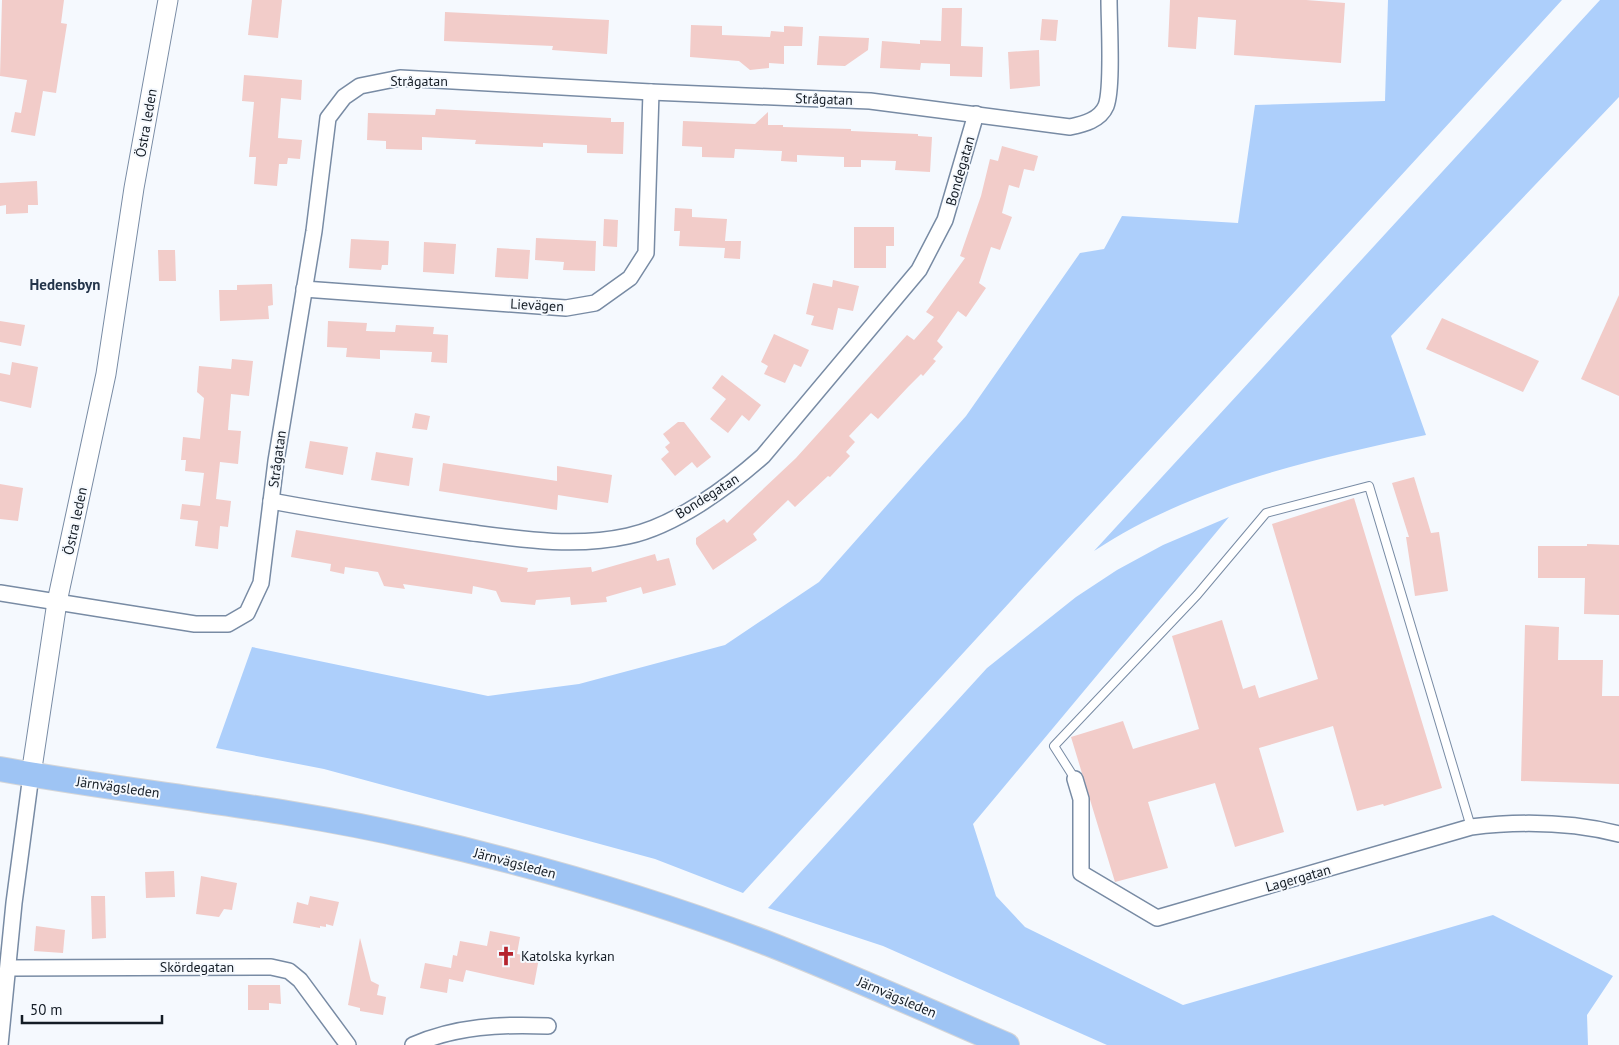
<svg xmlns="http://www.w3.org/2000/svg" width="1619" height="1045" font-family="'PT Sans',sans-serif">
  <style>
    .green { fill: #adcffb }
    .building { fill: #f2ccc9 }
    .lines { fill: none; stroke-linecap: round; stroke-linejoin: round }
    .service-casing { stroke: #788ba4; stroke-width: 10 }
    .minor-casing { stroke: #788ba4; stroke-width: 18 }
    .tertiary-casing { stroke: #788ba4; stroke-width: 21 }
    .primary-casing { stroke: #d5d6d8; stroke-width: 26 }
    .service { stroke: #fff; stroke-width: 8 }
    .minor { stroke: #fff; stroke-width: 15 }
    .tertiary { stroke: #fff; stroke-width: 19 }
    .primary { stroke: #9ec4f4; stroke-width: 24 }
    .labels { text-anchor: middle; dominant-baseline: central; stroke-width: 4; stroke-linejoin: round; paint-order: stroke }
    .street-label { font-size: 14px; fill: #141c25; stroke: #f5f9fe }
    .poi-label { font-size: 14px; fill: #141c25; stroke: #f5f9fe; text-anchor: start }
    .neighbourhood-label { font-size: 15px; font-weight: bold; fill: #233449; stroke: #f5f9fe }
  </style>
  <rect width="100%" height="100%" fill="#f5f9fe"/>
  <g class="green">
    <path d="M 1388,0 L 1562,0 L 743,893 L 655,859 L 324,769 L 216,748 L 252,647 L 488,696 L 579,684 L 725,645 L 819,582 L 966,416 L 1080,253 L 1104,249 L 1122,216 L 1238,223 L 1255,105 L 1385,101 Z"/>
    <path d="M 1600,0 L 1619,0 L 1619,97 L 1391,336 L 1426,435 C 1312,459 1193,486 1094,551 Z"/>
    <path d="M 1229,517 L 973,824 L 996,896 L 1025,927 L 1183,1005 L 1493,915 L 1613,976 L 1587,1015 L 1588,1045 L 1107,1045 L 883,946 L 768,908 L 987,668 L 1076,597 L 1117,570 L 1163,545 Z"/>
  </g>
  <g class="building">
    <path d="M 2,0 L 64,0 L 61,23 L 67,24 L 56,93 L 43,91 L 35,136 L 11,132 L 15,112 L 21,113 L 27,80 L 0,76 Z"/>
    <path d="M 252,0 L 282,0 L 278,38 L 248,35 Z"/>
    <path d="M 1170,0 L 1306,0 L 1345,3 L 1341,63 L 1234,55 L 1236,20 L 1198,17 L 1196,49 L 1168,47 Z"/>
    <path d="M 942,8 L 962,8 L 961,46 L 983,47 L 982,77 L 950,76 L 950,64 L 921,63 L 920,70 L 880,68 L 882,41 L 920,44 L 920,40 L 941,41 Z"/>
    <path d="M 445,12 L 609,20 L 607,54 L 552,50 L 553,46 L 444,41 Z"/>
    <path d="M 1042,19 L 1058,20 L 1056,41 L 1040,40 Z"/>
    <path d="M 691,25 L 722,26 L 722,35 L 770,37 L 771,31 L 784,32 L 784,26 L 803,27 L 802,46 L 784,46 L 784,64 L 769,63 L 769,68 L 750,70 L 739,61 L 690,57 Z"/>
    <path d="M 819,36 L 869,38 L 868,50 L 845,66 L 817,65 Z"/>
    <path d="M 1039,50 L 1040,86 L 1010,89 L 1008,52 Z"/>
    <path d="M 244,75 L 302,80 L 301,100 L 281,98 L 278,138 L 302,140 L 300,159 L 288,158 L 287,164 L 279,164 L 277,186 L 254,184 L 256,157 L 249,157 L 254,102 L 242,101 Z"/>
    <path d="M 436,109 L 611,118 L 611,122 L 624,122 L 623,154 L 587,153 L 587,145 L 543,143 L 543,147 L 475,144 L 476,140 L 422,137 L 422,150 L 386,149 L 386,141 L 367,140 L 368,113 L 435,115 Z"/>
    <path d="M 768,112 L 768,125 L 783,125 L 783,127 L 851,129 L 851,131 L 918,134 L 918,136 L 932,137 L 930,172 L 895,170 L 896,161 L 861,160 L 861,167 L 844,167 L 844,157 L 797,155 L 797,162 L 781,161 L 782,151 L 735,149 L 734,158 L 702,157 L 702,147 L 682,146 L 683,121 L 755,124 Z"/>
    <path d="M 1002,146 L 1038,156 L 1034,171 L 1024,169 L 1019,188 L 1009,185 L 1002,213 L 1012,217 L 1000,250 L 991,247 L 979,283 L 986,288 L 966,317 L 958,311 L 937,341 L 943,347 L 933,359 L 936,361 L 923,376 L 921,374 L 909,386 L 878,419 L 871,413 L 849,436 L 855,442 L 846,452 L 850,456 L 830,477 L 828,476 L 795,507 L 788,500 L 753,534 L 757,540 L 713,570 L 696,544 L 696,538 L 724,519 L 727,523 L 796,458 L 907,335 L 914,340 L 934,317 L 926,312 L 965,258 L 960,256 L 981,196 L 990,159 L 998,161 Z"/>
    <path d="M 37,181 L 38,205 L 28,205 L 28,213 L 6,214 L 6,205 L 0,206 L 0,183 Z"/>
    <path d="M 675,208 L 692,209 L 692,217 L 727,219 L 725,241 L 741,241 L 740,259 L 724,258 L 725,248 L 679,246 L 680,231 L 674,231 Z"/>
    <path d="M 604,219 L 618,220 L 617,247 L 603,246 Z"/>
    <path d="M 854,227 L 894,227 L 894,246 L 886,246 L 886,268 L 854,268 Z"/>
    <path d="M 536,238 L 596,241 L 595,271 L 563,270 L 564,262 L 535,260 Z"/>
    <path d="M 351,239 L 389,241 L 388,265 L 382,265 L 381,270 L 349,268 Z"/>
    <path d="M 424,242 L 456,244 L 454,274 L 423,272 Z"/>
    <path d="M 497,248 L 530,250 L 528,279 L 495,277 Z"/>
    <path d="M 158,250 L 175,250 L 176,281 L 159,281 Z"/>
    <path d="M 833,280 L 859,286 L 853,311 L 838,308 L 833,330 L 811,325 L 814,316 L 806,314 L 813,283 L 832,287 Z"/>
    <path d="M 272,284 L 273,305 L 268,306 L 269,319 L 220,321 L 219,290 L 237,290 L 237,285 Z"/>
    <path d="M 1619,295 L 1619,396 L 1581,379 Z"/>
    <path d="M 1442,318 L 1539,361 L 1523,392 L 1426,349 Z"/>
    <path d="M 0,321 L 25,325 L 21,346 L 0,342 Z"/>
    <path d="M 328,321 L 367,323 L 366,331 L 395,332 L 396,325 L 434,327 L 433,334 L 448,335 L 447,363 L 431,362 L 432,352 L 380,350 L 380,359 L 346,357 L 347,348 L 327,347 Z"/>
    <path d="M 774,334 L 809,350 L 801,367 L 794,364 L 785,383 L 764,374 L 768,366 L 761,362 Z"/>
    <path d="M 232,359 L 253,361 L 249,396 L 231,394 L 228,430 L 241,431 L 238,464 L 220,462 L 216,499 L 231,501 L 228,527 L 220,526 L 218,549 L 195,546 L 198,521 L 180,519 L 182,504 L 200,506 L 204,473 L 185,471 L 186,460 L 181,460 L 183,437 L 200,439 L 204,398 L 197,392 L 199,366 L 231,369 Z"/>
    <path d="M 12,362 L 38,367 L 31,408 L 0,401 L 0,373 L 10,375 Z"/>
    <path d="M 722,375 L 761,405 L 749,421 L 742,415 L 728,433 L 710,419 L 726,399 L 712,388 Z"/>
    <path d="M 415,413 L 430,416 L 427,430 L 412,428 Z"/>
    <path d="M 678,422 L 684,422 L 711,457 L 697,468 L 692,462 L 675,476 L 661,459 L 669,452 L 665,447 L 670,443 L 663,434 Z"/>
    <path d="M 310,441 L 348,447 L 343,475 L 305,468 Z"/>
    <path d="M 376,452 L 413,458 L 409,486 L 371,480 Z"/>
    <path d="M 443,463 L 557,481 L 557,466 L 612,475 L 608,503 L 558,495 L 557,510 L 439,491 Z"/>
    <path d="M 1414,477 L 1431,533 L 1439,532 L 1448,591 L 1415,596 L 1406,537 L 1409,537 L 1392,483 Z"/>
    <path d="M 0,484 L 23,488 L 18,521 L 0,519 Z"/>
    <path d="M 1354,498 L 1442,788 L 1384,806 L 1383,804 L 1357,811 L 1333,726 L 1259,748 L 1284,832 L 1235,847 L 1215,783 L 1148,802 L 1168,868 L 1115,882 L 1071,737 L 1123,721 L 1133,749 L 1199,729 L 1172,636 L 1222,620 L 1243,689 L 1255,685 L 1259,698 L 1318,679 L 1272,524 Z"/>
    <path d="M 296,530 L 528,568 L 527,572 L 591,567 L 592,572 L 655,554 L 657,561 L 669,558 L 676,585 L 643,594 L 641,587 L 606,597 L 607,602 L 571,605 L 570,597 L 536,600 L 535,605 L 501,602 L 496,591 L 473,586 L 472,594 L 403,584 L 405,589 L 384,586 L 378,572 L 345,567 L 344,574 L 330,571 L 331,564 L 291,557 Z"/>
    <path d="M 1587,544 L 1619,545 L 1619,615 L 1584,614 L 1585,578 L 1538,578 L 1538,546 L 1587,546 Z"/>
    <path d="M 1525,625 L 1559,627 L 1558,660 L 1603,660 L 1602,696 L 1619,696 L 1619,784 L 1521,781 Z"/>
    <path d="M 174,871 L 175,897 L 146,898 L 145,872 Z"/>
    <path d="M 201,876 L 237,883 L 232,910 L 224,909 L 219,917 L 196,914 Z"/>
    <path d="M 91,896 L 105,896 L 106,938 L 92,939 Z"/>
    <path d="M 310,896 L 339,902 L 333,926 L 326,924 L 326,927 L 320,926 L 320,928 L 293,923 L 297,902 L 308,905 Z"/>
    <path d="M 36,926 L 65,930 L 63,953 L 34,951 Z"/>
    <path d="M 490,931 L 520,937 L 517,954 L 539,958 L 534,985 L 466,970 L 463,982 L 449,979 L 447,993 L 420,988 L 425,963 L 451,968 L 453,955 L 457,956 L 460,941 L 487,946 Z"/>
    <path d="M 360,938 L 371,981 L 379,985 L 377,995 L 386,997 L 383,1015 L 360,1011 L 360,1008 L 348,1005 Z"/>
    <path d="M 248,985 L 280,985 L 281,1004 L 269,1003 L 269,1010 L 248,1010 Z"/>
  </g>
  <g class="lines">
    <defs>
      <path id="service" d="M 1075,779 L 1054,746 L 1197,595 L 1266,513 L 1369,486 L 1471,827"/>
      <g id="minor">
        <path d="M 304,289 L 566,308 L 595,303 L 630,278 L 646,253 L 651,92"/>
        <path d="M 271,501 C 336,513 401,523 466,532 C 519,539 574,548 628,536 C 675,526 728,487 763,456 L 919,270 L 945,220 L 976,114"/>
        <path d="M 0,593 L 195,624 L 228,624 L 247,613 L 261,583 L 276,461 L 314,231 L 328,118 L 344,97 L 360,86 L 400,78 L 651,92 L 870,101 L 1070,127 C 1084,124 1100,120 1106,106 C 1113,88 1109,23 1109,0"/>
        <path d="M 1075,779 L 1081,799 L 1081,873 L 1157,918 L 1471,827 C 1520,821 1571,822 1619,834"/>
        <path d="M 9,968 L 271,967 L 289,971 L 300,980 L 348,1045"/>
        <path d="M 0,1045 L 14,903 L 31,775"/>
        <path d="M 413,1045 C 456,1026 502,1024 548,1026"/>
      </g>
      <path id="tertiary" d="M 31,775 L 57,602 L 106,374 L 134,188 L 168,0"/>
      <path id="primary" d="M 0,769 C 138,794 279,806 416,838 C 534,865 651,899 764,942 C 846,974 926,1010 1007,1045"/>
    </defs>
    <use href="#service" class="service-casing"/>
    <use href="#minor" class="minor-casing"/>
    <use href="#tertiary" class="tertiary-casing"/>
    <use href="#primary" class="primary-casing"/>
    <use href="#service" class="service"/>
    <use href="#minor" class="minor"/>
    <use href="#tertiary" class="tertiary"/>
    <use href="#primary" class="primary"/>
  </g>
  <defs>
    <symbol id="church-bare" viewBox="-9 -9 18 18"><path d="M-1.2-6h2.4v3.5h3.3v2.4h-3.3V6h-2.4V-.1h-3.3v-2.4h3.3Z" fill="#b5242e" stroke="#f5f9fe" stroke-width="2.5" paint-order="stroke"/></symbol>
  </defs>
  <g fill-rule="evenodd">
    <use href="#church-bare" x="492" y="942" width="28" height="28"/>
  </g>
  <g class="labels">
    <g class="street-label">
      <text x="419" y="81">Strågatan</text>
      <text transform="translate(824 99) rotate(2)">Strågatan</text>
      <text transform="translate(146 123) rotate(-80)">Östra leden</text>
      <text transform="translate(960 171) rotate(-74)">Bondegatan</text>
      <text transform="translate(537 305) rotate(3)">Lievägen</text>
      <text transform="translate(277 459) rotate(-82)">Strågatan</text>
      <text transform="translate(707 496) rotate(-32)">Bondegatan</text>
      <text transform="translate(75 521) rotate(-78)">Östra leden</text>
      <text transform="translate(118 787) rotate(8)">Järnvägsleden</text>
      <text transform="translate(515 863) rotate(15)">Järnvägsleden</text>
      <text transform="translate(1298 878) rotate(-16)">Lagergatan</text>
      <text x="197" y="967">Skördegatan</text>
      <text transform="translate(897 997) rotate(23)">Järnvägsleden</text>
    </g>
    <g class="poi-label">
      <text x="521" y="956">Katolska kyrkan</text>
    </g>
    <g class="neighbourhood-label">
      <text x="65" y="284">Hedensbyn</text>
    </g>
  </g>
  <path d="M22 1015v8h140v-8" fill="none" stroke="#141c25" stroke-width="2.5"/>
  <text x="30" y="1015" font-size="15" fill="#141c25" stroke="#f5f9fe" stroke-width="4" paint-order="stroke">50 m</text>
</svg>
